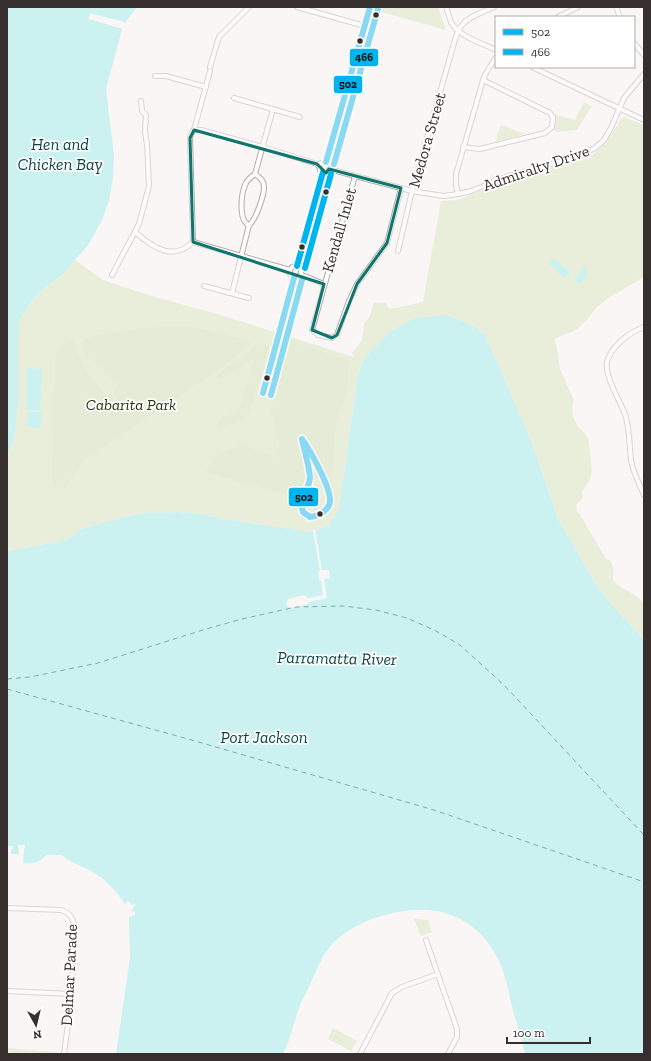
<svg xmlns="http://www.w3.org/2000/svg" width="651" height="1061" font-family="'Zilla Slab',serif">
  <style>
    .green { fill: #d6e4ba }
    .forest { fill: #cfdeb1 }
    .water { fill: #94ecec }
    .pier { fill: #faf6f5 }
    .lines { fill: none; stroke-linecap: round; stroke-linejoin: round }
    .ferry { stroke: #0a4647; stroke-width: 1; stroke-dasharray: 5 4; stroke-linecap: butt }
    .minor-casing { stroke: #b2adab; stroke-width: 6 }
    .minor { stroke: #fefefe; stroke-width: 4 }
    .bus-1-casing { stroke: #fff; stroke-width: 9 }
    .bus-2-casing { stroke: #fff; stroke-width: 9 }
    .bus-1 { stroke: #00b5ef; stroke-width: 6 }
    .bus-2 { stroke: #00b5ef; stroke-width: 6 }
    .marked { fill: none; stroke: #0f766e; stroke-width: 3; stroke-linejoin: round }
    .bus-dot { fill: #362f2d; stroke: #fff; stroke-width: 1.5 }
    .labels { text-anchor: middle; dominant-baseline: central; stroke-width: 3.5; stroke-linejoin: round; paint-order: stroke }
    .street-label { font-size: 16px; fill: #362f2d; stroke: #fff }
    .park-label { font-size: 16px; font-style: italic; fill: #283412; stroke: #fff }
    .water-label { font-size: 17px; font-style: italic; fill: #0a4647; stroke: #fff }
    .line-badge { stroke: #fff; stroke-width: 1.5 }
    .pale-badge-label { font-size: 11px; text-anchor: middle; font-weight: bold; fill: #111 }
  </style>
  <rect width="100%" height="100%" fill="#faf6f5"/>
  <g class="green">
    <path d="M 379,7 L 438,7 L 446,30 L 378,11 Z"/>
    <path d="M 584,102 L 592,106 L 577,130 L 557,132 L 553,129 L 555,123 L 554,114 L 575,120 Z"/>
    <path d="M 624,117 L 644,125 L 644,277 L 610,297 L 596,308 L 587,320 L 576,330 L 554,339 L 557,348 L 560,369 L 574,400 L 572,408 L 573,416 L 578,427 L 585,433 L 589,442 L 592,472 L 590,479 L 582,492 L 582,499 L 576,505 L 577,512 L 579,513 L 606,559 L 610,560 L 614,570 L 613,580 C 621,591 639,592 644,605 L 644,640 L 612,605 L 598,588 L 558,519 L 533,445 L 523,423 L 489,344 L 485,335 L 479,330 L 371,352 L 363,360 L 358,374 L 339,510 L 329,525 L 312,532 L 224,519 L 202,514 L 178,512 L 145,513 L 125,517 L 81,529 L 72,537 L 61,541 L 7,551 L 7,458 L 14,438 L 18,324 L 28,306 L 39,292 L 62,275 L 75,260 L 103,280 L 145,294 L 224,316 L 354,357 L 352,353 L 362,340 L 364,324 L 370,316 L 374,303 L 386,303 L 388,308 C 393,310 416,303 423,302 L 441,201 L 457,200 L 510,179 L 590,157 L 605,143 L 617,126 L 620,119 Z"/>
    <path d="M 501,125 L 526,134 L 495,142 Z"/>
    <path d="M 414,919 L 428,920 L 432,932 L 421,936 Z"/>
    <path d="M 333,1028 L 357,1041 L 351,1051 L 328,1039 Z"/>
    <path d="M 7,1048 L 57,1052 L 57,1054 L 7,1054 Z"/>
  </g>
  <g class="forest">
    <path d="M 159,327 L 195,327 L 254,342 L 215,373 L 84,460 L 64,489 L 55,487 L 52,483 L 52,471 L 55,358 L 57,349 L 74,337 L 75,350 L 91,378 L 107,395 L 111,392 L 116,405 L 118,404 L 113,391 L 119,386 L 97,363 L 85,357 L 82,344 L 84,339 C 109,331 133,329 159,327 Z"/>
    <path d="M 284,338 L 349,361 L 347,393 L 336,421 L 334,462 L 331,477 L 307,479 L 297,498 L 205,472 L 218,453 L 242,445 L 277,457 L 279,441 L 270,410 L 273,400 L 269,392 L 270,384 L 277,355 Z"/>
    <path d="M 259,343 L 269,346 L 250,412 L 240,422 L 218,429 L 217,421 L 226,415 L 239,410 L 255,357 L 236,371 L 219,380 L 217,375 Z"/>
  </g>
  <g class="water">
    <path d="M 7,7 L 137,7 L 123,26 L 106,89 L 114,155 L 113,177 L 109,201 L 101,222 L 88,245 L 62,275 L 39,292 L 28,306 L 18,324 L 18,401 L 14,438 L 7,458 Z"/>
    <path d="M 554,258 L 555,260 L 567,270 L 568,270 L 570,272 L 565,278 L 548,264 Z"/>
    <path d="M 584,268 L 587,269 L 588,273 L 582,282 L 577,283 L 575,278 Z"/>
    <path d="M 446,315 C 460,320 474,325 485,335 L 533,445 L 558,519 L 598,588 L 612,605 L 644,640 L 644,1054 L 525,1054 C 522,1039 517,1025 513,1010 C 509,994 506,976 499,961 C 480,920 442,903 399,912 C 374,916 350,926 332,944 C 321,956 316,972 309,987 C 307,992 303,997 301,1003 C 294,1020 291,1038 283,1054 L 116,1054 L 130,958 L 129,917 L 135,915 L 135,912 L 131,911 L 136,904 L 131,905 L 130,902 L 127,901 L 125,905 C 115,888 101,875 83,867 C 75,863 69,862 62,855 L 46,855 C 36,868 21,863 7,860 L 7,551 L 61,541 L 72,537 L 81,529 L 125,517 L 145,513 L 178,512 L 202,514 L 224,519 L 312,532 L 329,525 L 339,509 L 358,374 L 363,360 L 390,332 L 398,327 L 415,318 Z"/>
    <path d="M 27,368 L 42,369 L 40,410 L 26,410 Z"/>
    <path d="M 28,412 L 41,412 L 40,428 L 27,427 Z"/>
  </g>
  <g class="pier">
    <path d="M 90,13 L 93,14 L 125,22 L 123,29 L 89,19 Z"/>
    <path d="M 315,529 L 322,570 L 329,570 L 330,578 L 324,579 L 327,598 L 309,602 L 306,605 L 290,608 L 286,604 L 288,599 L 304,595 L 308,598 L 323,595 L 321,580 L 319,580 L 318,572 L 320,571 L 313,530 Z"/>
    <path d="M 18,845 L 25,845 L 25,848 L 24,849 L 23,864 L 7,860 L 7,846 L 13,846 L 13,849 L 11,849 L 11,854 L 19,854 Z"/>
  </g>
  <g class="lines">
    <g class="ferry">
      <path d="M 7,679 L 30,677 L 98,663 L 206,629 L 242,619 L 296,607 L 343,606 L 376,610 L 407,618 L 436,631 L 460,645 L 504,685 L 644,835"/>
      <path d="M 7,689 L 188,739 L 434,810 L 644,882"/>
    </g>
    <defs>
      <g id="minor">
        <path d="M 297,7 L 365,26"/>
        <path d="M 446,7 C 448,12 449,17 451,22 C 459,37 482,43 496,50"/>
        <path d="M 616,7 L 620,17"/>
        <path d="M 558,17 L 578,7"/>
        <path d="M 634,43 L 644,55"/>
        <path d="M 210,67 L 219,37 L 249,7"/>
        <path d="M 532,67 L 644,120"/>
        <path d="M 155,76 L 166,76 L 206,87"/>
        <path d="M 234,98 L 300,117"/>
        <path d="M 194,130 L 201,130 L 263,147 L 317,164 L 319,166"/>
        <path d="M 463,147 L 480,149 L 545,133 L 552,127 L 553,118 L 550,113 L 483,80"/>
        <path d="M 326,162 L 370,7"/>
        <path d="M 329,169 L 412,191 L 443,196 L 458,194 L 471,191 L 508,176 L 579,156 L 595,148 L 604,140 L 611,128 L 624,98 L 644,74"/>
        <path d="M 323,172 L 320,170 L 319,166 L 321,163 L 326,162"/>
        <path d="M 255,174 C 260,177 264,181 264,187 C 264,195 256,220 249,225 C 238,220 241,193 246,183 C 248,179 251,177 255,174 Z"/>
        <path d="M 255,174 L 273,109"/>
        <path d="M 355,176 L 312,330 L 318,335 L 332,338 L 337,335 L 349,301 L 357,284 L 387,243 L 401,188"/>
        <path d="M 458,194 L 456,185 L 456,174 L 483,80 L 486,73 L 496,57"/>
        <path d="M 135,232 C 152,247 173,262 193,242"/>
        <path d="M 193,242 L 190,138 L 191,134 L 194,130 L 210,71"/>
        <path d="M 193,242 L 290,270"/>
        <path d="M 398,251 L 412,191 L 454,43 C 456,37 458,29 462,25 C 469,16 484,12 494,7"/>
        <path d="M 297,266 L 323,172"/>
        <path d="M 112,275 L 139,224 L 149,186 L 147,145 L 145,131 L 146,115 L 142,111 L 141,101"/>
        <path d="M 300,275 L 302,275 L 324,284"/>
        <path d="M 294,278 L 290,274 L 290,270 L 292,267 L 297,266"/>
        <path d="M 294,278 L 299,277 L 301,274 L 301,270 L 297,266"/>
        <path d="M 204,286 L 249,298"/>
        <path d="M 232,293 L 249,225"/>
        <path d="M 644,327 C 630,332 611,346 607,362 C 604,375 620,401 625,414 C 630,429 629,444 631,460 C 633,472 639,484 644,495"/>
        <path d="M 278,333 L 294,278"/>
        <path d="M 7,908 L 61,910 C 70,913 73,917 74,927 L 72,994 L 64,1054"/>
        <path d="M 426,940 L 457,1029 L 457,1037 L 448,1054"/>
        <path d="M 7,991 L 72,994"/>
        <path d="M 360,1054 L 392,993 L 402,987 L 438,974"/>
      </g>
    </defs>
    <use href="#minor" class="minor-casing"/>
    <use href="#minor" class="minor"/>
    <defs>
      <g id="bus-1">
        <path d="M 326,162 L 370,7"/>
        <path d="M 297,266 L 323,172"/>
        <path d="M 263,393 L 294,278"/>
        <path d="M 302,439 C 310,450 330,486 330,500 C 330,510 319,516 310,517 L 303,512 C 299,498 309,489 310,478 C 310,470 304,448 302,439 Z"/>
      </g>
      <g id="bus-2">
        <path d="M 334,164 L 378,9"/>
        <path d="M 305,268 L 331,174"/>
        <path d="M 271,395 L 302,280"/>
      </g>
    </defs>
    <use href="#bus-1" class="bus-1-casing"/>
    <use href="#bus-2" class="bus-2-casing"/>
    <use href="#bus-1" class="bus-1"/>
    <use href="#bus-2" class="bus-2"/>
  </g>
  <path d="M0 0H651V1061H0ZM 194,130 L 317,164 L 326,173 L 329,169 L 401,188 L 387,243 L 357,284 L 337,335 L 332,338 L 312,330 L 324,284 L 193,242 L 190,138 Z" fill="#faf6f5" fill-opacity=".55" fill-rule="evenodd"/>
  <path class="marked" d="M 194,130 L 317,164 L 326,173 L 329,169 L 401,188 L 387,243 L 357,284 L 337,335 L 332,338 L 312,330 L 324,284 L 193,242 L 190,138 Z"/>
  <g class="bus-dot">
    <circle cx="376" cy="15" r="3.5"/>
    <circle cx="360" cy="41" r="3.5"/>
    <circle cx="326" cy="192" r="3.5"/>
    <circle cx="302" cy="247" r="3.5"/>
    <circle cx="267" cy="378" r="3.5"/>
    <circle cx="320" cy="514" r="3.5"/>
  </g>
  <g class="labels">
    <g class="street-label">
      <text transform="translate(427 140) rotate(-74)">Medora Street</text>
      <text transform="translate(536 168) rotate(-19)">Admiralty Drive</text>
      <text transform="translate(339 230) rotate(-74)">Kendall Inlet</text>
      <text transform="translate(69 975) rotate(-87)">Delmar Parade</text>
    </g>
    <g class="park-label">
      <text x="131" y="404">Cabarita Park</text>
    </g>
    <g class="water-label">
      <text x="60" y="144">Hen and<tspan x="60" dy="20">Chicken Bay</tspan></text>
      <text transform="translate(337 658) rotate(1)">Parramatta River</text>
      <text x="264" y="737">Port Jackson</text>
    </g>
  </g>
  <g class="line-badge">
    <rect x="349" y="48" width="30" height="19" rx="4" fill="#00b5ef"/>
    <rect x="333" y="75" width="30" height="19" rx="4" fill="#00b5ef"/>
    <rect x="288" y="487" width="31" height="20" rx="4" fill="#00b5ef"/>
  </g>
  <g class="pale-badge-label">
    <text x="364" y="61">466</text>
    <text x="348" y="88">502</text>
    <text x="304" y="501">502</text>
  </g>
  <rect width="651" height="1061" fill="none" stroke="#362f2d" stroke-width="16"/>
  <rect x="495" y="16" width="140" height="52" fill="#ffffff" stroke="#afacab"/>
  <rect x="503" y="29" width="20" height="6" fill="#00b5ef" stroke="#afacab"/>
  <text x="531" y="36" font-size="12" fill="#362f2d">502</text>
  <rect x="503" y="49" width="20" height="6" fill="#00b5ef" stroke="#afacab"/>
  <text x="531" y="56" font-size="12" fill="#362f2d">466</text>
  <g transform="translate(36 1025) rotate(172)" stroke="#ffffff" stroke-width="3" paint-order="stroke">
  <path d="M0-3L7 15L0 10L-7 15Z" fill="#362f2d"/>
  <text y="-6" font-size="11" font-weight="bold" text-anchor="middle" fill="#362f2d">N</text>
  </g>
  <path d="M507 1037v6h83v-6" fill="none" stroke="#362f2d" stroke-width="2"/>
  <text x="513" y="1037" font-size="12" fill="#362f2d" stroke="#ffffff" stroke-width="3" paint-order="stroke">100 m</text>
</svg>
